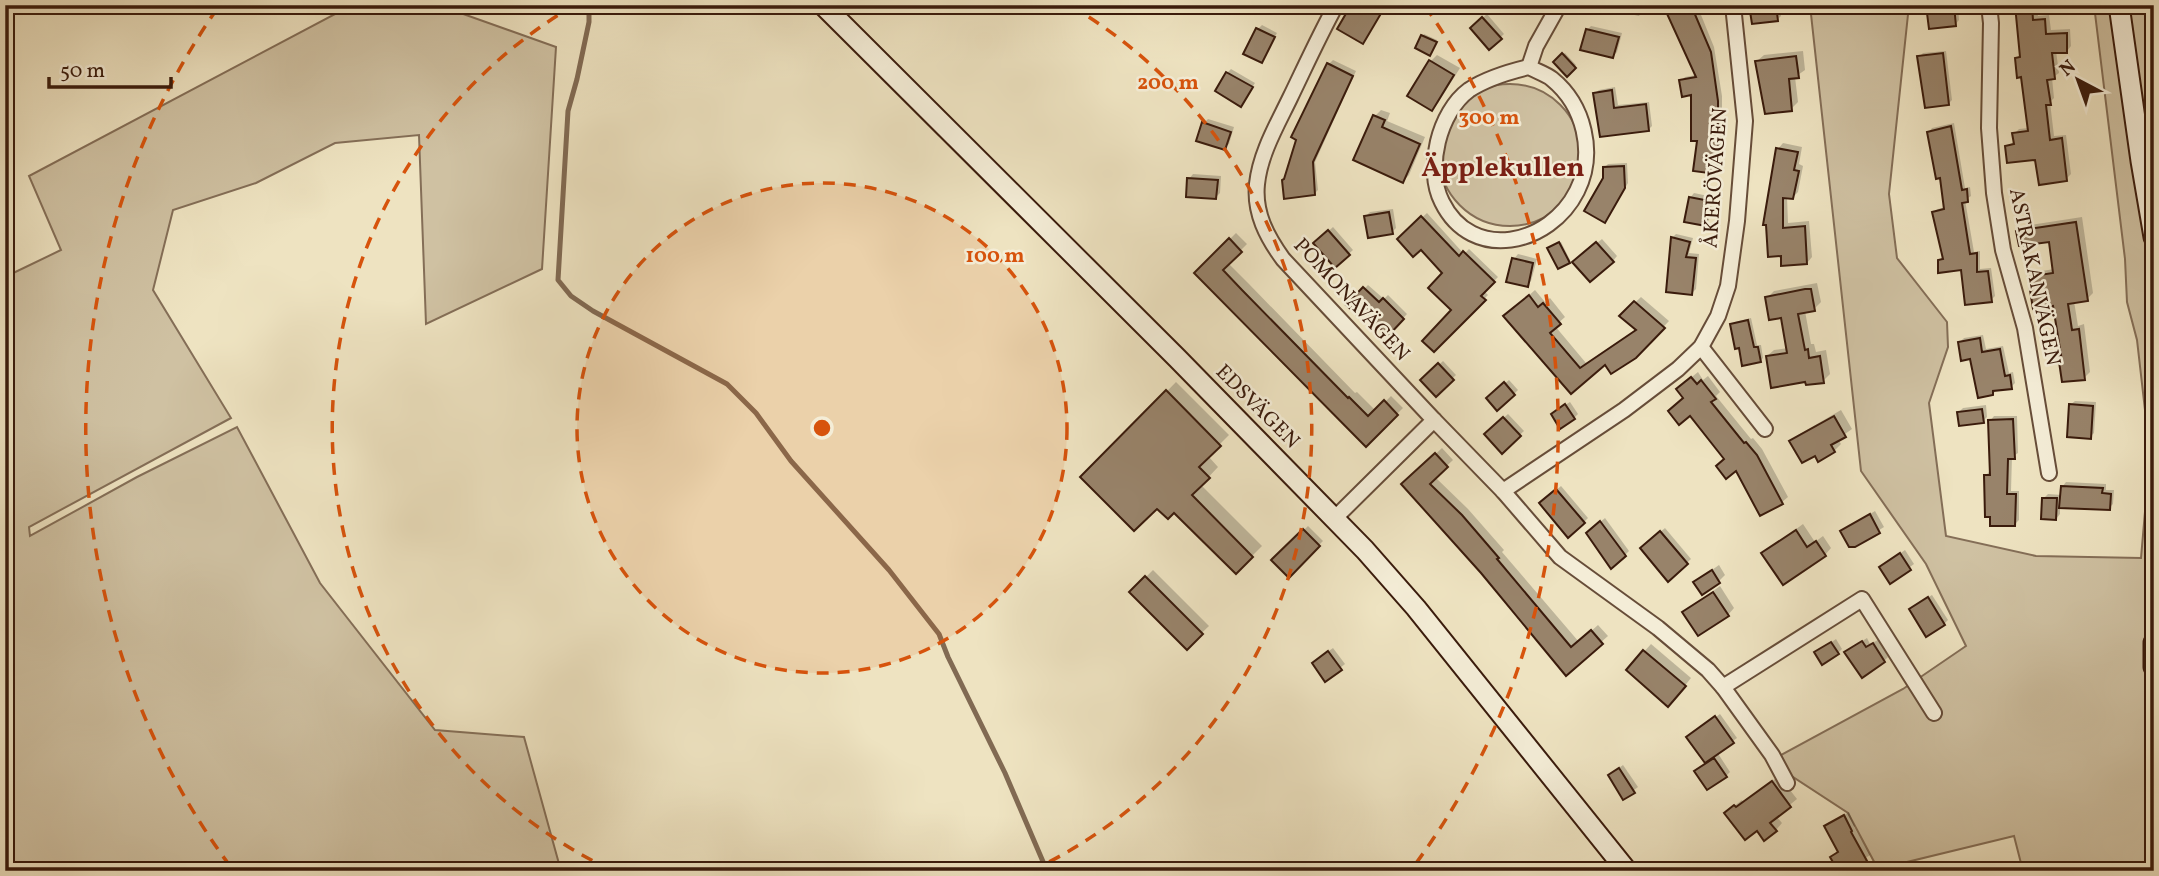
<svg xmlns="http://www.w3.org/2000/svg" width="2159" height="876" font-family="Vollkorn,serif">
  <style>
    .green { fill: #cfc1a2; stroke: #846e57; stroke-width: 2 }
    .shadow { fill: #0003 }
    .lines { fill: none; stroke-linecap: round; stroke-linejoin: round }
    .stream { stroke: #816a53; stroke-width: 5 }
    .building { fill: #98836a; stroke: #3a1b0c; stroke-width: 2 }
    .street-casing { stroke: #674d39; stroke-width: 18 }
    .secondary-casing { stroke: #3a1b0c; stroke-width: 23 }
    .street { stroke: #f4edd7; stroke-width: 14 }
    .secondary { stroke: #f4edd7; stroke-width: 19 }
    .ring { fill: none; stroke: #d7530c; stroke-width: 3.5; stroke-dasharray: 12 9 }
    .labels { text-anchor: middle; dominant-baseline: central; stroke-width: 5; stroke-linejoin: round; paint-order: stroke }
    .street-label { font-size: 21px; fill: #3a1b0c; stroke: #f4edd7 }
    .district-label { font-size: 28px; font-weight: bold; fill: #7a1f14; stroke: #f4edd7 }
    .centre { fill: #d7530c; stroke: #f4edd7; stroke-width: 3.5 }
    .ring-label { font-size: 21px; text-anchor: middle; font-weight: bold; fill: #d7530c; stroke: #f4edd7; stroke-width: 5; stroke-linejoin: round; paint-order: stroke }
  </style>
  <rect width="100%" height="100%" fill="#eee3c1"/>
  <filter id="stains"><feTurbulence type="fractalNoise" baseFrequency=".00286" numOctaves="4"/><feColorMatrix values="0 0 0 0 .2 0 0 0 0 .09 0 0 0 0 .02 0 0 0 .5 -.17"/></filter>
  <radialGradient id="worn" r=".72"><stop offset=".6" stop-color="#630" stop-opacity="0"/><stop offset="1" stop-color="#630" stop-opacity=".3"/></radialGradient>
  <g class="green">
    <path d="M 352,5 L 438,5 L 556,47 L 542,269 L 426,324 L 419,135 L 335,143 L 256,183 L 173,210 L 153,290 L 231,418 L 29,527 L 30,536 L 137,477 L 237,427 L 320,583 L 435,730 L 524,737 L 561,871 L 5,871 L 5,277 L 61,250 L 29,176 Z"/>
    <path d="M 1810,5 L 1909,5 L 1889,194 L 1897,258 L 1947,322 L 1948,347 L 1929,403 L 1946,536 L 2036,556 L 2141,558 L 2150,454 L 2137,340 L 2127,302 L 2125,259 L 2094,5 L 2154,5 L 2154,871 L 2023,871 L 2014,836 L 1878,869 L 1848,813 L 1787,773 L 1779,756 L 1903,689 L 1966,646 L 1926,564 L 1861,471 Z"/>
    <circle cx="1510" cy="155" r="71"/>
  </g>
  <g class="shadow">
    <path d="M 1270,5 L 1291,5 L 1285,13 Z"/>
    <path d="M 1482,5 L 1494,5 L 1487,11 Z"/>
    <path d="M 1517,5 L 1532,5 L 1525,13 Z"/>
    <path d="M 1626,5 L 1697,5 L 1714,47 L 1722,96 L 1722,150 L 1719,168 L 1715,172 L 1699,139 L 1693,93 L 1681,81 L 1685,77 L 1696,75 L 1670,15 L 1644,9 L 1639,16 L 1625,13 Z"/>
    <path d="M 1751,5 L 1780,5 L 1781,16 L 1777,20 Z"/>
    <path d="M 1924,5 L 1958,5 L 1959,20 L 1955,25 L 1925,14 Z"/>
    <path d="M 2010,5 L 2037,5 L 2038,16 L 2049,15 L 2051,30 L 2070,29 L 2071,46 L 2067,51 L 2056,51 L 2059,73 L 2052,78 L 2054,98 L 2050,102 L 2054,136 L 2066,135 L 2071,174 L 2066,179 L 2036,158 L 2007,146 L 2015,141 L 2014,134 L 2019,129 L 2029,128 L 2022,75 L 2016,59 L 2021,54 L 2017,9 L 2010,10 Z"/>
    <path d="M 1487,14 L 1504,34 L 1489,48 L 1472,28 Z"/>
    <path d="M 1262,25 L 1277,33 L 1261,61 L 1258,29 Z"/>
    <path d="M 1591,26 L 1622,33 L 1617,52 L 1613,56 L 1587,30 Z"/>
    <path d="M 1424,34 L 1437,40 L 1431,52 L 1417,47 Z"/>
    <path d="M 1803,51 L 1805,70 L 1795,77 L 1798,102 L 1791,109 L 1757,61 L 1764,55 Z"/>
    <path d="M 1946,51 L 1952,100 L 1948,104 L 1919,57 L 1923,53 Z"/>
    <path d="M 1565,53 L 1576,65 L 1567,74 L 1555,62 Z"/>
    <path d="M 1437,55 L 1460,68 L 1438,103 L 1432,109 L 1431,61 Z"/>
    <path d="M 1333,60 L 1356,71 L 1315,162 L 1318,190 L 1314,194 L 1286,197 L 1329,64 Z"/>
    <path d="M 1231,69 L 1255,83 L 1241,104 L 1227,73 Z"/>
    <path d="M 1615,87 L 1618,105 L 1649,102 L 1652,126 L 1648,130 L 1602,135 L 1595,93 L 1599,90 Z"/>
    <path d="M 1381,110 L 1390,113 L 1387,121 L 1425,137 L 1409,175 L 1403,181 L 1375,116 Z"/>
    <path d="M 1208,119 L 1234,127 L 1229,144 L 1224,148 L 1204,123 Z"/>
    <path d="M 1954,123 L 1965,188 L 1970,187 L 1971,196 L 1965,200 L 1974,252 L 1980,251 L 1980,269 L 1991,268 L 1995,296 L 1991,300 L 1962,268 L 1939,260 L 1944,256 L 1934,212 L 1938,209 L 1946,207 L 1942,176 L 1929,132 L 1932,128 Z"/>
    <path d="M 1783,143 L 1802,147 L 1799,164 L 1803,166 L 1798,192 L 1793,197 L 1787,197 L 1788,223 L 1809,221 L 1812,257 L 1807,263 L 1783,264 L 1778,149 Z"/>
    <path d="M 1627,163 L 1628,183 L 1605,221 L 1605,167 L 1608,164 Z"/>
    <path d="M 1193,174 L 1221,176 L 1220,193 L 1216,197 L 1189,179 Z"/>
    <path d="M 1694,193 L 1713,197 L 1709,220 L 1705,224 L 1690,198 Z"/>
    <path d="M 1393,209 L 1396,228 L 1392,232 L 1366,216 L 1370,212 Z"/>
    <path d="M 1427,213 L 1464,254 L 1469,249 L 1498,277 L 1484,291 L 1488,295 L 1434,350 L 1454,310 L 1445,273 L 1421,248 L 1399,239 Z"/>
    <path d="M 2082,217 L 2093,293 L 2087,299 L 2074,301 L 2078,326 L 2084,324 L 2090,372 L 2084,378 L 2060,356 L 2062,354 L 2055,304 L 2030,278 L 2036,272 L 2054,269 L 2050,240 L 2018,232 L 2024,226 Z"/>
    <path d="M 1333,227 L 1353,250 L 1335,266 L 1316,243 Z"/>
    <path d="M 1236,233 L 1247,244 L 1228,263 L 1249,284 L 1355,393 L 1357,392 L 1376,411 L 1391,396 L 1403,408 L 1366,445 L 1196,273 Z"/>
    <path d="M 1676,234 L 1693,238 L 1689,253 L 1699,254 L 1696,289 L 1692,293 L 1672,238 Z"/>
    <path d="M 1602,239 L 1617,256 L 1613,261 L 1579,258 Z"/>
    <path d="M 1561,242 L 1570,260 L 1569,261 L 1551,247 Z"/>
    <path d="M 1518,254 L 1537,259 L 1531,281 L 1527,285 L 1514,259 Z"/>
    <path d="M 1817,283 L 1821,302 L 1814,309 L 1805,311 L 1811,344 L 1814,344 L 1816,352 L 1826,350 L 1830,374 L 1823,381 L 1767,356 L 1774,350 L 1788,348 L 1782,316 L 1767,298 L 1774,291 Z"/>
    <path d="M 1368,285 L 1384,299 L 1388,295 L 1407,314 L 1388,334 L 1361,307 L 1349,305 Z"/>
    <path d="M 1535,290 L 1545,302 L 1550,298 L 1565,317 L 1555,326 L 1586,363 L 1637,329 L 1621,316 L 1641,297 L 1669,321 L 1635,357 L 1605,362 L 1571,391 L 1511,311 Z"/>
    <path d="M 1751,318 L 1757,345 L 1761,345 L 1763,358 L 1760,361 L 1741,346 L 1731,325 L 1735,322 Z"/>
    <path d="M 1983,335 L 1986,349 L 2003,346 L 2009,373 L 2013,372 L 2015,383 L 2011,387 L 1997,389 L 1993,394 L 1960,342 L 1964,338 Z"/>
    <path d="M 1443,361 L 1456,375 L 1436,394 L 1423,380 Z"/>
    <path d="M 1698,372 L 1703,380 L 1708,376 L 1720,392 L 1716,396 L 1751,439 L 1753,438 L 1762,449 L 1788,497 L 1782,502 L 1761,514 L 1736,468 L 1726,459 L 1685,398 L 1683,384 Z"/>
    <path d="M 1509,380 L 1518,390 L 1514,394 L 1492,394 Z"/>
    <path d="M 1176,382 L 1229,435 L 1208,456 L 1218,467 L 1201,485 L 1262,546 L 1236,572 L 1174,511 L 1083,477 Z"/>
    <path d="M 2075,401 L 2096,402 L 2094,433 L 2090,437 L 2070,405 Z"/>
    <path d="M 1570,402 L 1578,414 L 1574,418 L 1557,410 Z"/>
    <path d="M 1986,405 L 1987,417 L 1983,421 L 1959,412 L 1963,408 Z"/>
    <path d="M 1841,410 L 1852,429 L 1838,439 L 1841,444 L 1834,451 L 1815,454 L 1791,442 L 1798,435 Z"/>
    <path d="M 1508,414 L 1524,431 L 1502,451 L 1486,434 Z"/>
    <path d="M 1994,416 L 2017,416 L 2018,453 L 2012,457 L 2011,491 L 2019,491 L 2019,520 L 2015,524 L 1986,475 L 1991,470 L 1990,421 Z"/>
    <path d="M 1442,448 L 1453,460 L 1435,477 L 1468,509 L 1504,550 L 1502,552 L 1579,642 L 1598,625 L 1608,636 L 1566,673 L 1483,572 L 1404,484 Z"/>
    <path d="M 2066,482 L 2106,484 L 2106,490 L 2114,490 L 2113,504 L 2109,508 L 2060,506 L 2060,514 L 2056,519 L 2044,498 L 2048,494 L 2062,495 L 2062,487 Z"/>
    <path d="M 1561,486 L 1588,518 L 1584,522 L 1546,499 Z"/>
    <path d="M 1875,511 L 1884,527 L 1854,546 L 1842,531 Z"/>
    <path d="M 1605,518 L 1629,551 L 1625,555 L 1592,529 Z"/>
    <path d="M 1803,524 L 1815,542 L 1823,536 L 1831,548 L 1825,555 L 1764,553 Z"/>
    <path d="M 1308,526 L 1323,541 L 1289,575 L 1274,560 Z"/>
    <path d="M 1665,528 L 1691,559 L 1669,579 L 1646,544 Z"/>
    <path d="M 1905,550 L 1914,564 L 1891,581 L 1881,567 Z"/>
    <path d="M 1719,565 L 1725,575 L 1719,581 L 1695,582 Z"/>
    <path d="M 1153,570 L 1209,626 L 1187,647 L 1131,592 Z"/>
    <path d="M 1720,586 L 1734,608 L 1728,615 L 1684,612 Z"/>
    <path d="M 1932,595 L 1948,620 L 1944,624 L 1915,605 Z"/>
    <path d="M 1867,638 L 1870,644 L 1878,640 L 1888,657 L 1884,661 L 1851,648 Z"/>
    <path d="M 1836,639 L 1842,649 L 1838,653 L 1816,653 Z"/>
    <path d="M 1651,644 L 1691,678 L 1675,698 L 1628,670 Z"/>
    <path d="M 1333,648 L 1345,664 L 1326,679 L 1318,659 Z"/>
    <path d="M 1720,714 L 1737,738 L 1717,752 L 1730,772 L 1726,776 L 1707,763 L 1689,737 Z"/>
    <path d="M 1623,765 L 1638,787 L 1624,798 L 1610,775 Z"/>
    <path d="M 1779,776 L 1797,799 L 1776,816 L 1782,823 L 1776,830 L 1758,829 L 1733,807 L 1742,800 L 1743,802 Z"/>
    <path d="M 1849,812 L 1855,826 L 1854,827 L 1870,855 L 1847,871 L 1832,857 L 1839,851 L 1826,826 Z"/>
  </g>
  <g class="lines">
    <path class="stream" d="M 589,5 L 589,22 L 577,79 L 568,111 L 558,280 L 571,296 L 593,311 L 727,384 L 756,413 L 791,461 L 889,570 L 939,634 L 948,657 L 1005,773 L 1047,871"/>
  </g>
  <g class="building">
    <path d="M 1351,5 L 1386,5 L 1363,44 L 1337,29 Z"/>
    <path d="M 1663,5 L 1691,5 L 1711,52 L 1718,101 L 1718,155 L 1716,174 L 1693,171 L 1697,141 L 1691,141 L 1691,95 L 1682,97 L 1679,80 L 1696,77 Z"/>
    <path d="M 1749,5 L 1776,5 L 1778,21 L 1752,24 Z"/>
    <path d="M 1926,5 L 1954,5 L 1956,26 L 1929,29 Z"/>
    <path d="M 2015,5 L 2032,5 L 2033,20 L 2045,19 L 2046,34 L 2067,33 L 2067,53 L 2052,53 L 2055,79 L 2047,80 L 2051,105 L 2046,105 L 2050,140 L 2062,138 L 2067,181 L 2039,185 L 2035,160 L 2007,163 L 2005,146 L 2014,144 L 2012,133 L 2028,131 L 2021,77 L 2017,78 L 2015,58 L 2020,57 Z"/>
    <path d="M 1482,17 L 1502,39 L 1489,50 L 1470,28 Z"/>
    <path d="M 1256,28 L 1275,37 L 1262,63 L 1243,54 Z"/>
    <path d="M 1586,29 L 1619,37 L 1613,58 L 1580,50 Z"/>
    <path d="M 1421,35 L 1437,42 L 1430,56 L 1415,48 Z"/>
    <path d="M 1562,53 L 1576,68 L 1567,77 L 1553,62 Z"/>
    <path d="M 1943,53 L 1949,105 L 1925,108 L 1917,56 Z"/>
    <path d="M 1796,56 L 1799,78 L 1789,79 L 1792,111 L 1765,114 L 1755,61 Z"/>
    <path d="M 1429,60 L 1454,75 L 1432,111 L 1407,96 Z"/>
    <path d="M 1327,63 L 1353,76 L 1313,162 L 1315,195 L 1284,199 L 1282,180 L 1284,179 L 1296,140 L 1291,137 Z"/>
    <path d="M 1226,72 L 1253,87 L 1241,107 L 1215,91 Z"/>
    <path d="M 1612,90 L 1614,108 L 1646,104 L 1649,131 L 1600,137 L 1593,93 Z"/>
    <path d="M 1373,115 L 1385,120 L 1382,127 L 1420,144 L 1403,183 L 1353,160 Z"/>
    <path d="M 1202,122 L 1231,132 L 1225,150 L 1196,141 Z"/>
    <path d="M 1951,126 L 1962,190 L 1967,189 L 1968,202 L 1962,203 L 1970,254 L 1977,253 L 1977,272 L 1988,271 L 1992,302 L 1965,305 L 1961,270 L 1938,273 L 1938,260 L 1943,259 L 1932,212 L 1944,209 L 1940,178 L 1936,179 L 1927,132 Z"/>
    <path d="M 1776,148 L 1798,152 L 1794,170 L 1799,171 L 1793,199 L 1783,198 L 1783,228 L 1805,226 L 1807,264 L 1781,266 L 1781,256 L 1768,257 L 1766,225 L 1763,225 Z"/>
    <path d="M 1624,166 L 1625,188 L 1605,223 L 1584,211 L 1603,178 L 1603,167 Z"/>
    <path d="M 1187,178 L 1218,180 L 1216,199 L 1186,197 Z"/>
    <path d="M 1689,197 L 1710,201 L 1706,226 L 1684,222 Z"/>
    <path d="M 1389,212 L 1393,234 L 1368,238 L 1364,216 Z"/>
    <path d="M 1421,216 L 1459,256 L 1463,251 L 1495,282 L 1481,296 L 1486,300 L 1434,352 L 1422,341 L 1451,310 L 1428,288 L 1442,273 L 1421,250 L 1413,257 L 1397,239 Z"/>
    <path d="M 2076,222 L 2088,301 L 2068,304 L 2072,330 L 2079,329 L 2085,380 L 2062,382 L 2058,355 L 2061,355 L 2053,306 L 2033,309 L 2028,277 L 2053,273 L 2049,242 L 2019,246 L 2016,231 Z"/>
    <path d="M 1328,230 L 1350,255 L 1335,268 L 1313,243 Z"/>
    <path d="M 1671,237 L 1690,242 L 1686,257 L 1696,258 L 1692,295 L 1666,292 Z"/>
    <path d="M 1229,238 L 1242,252 L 1223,270 L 1242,290 L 1348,398 L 1349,397 L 1368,416 L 1384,400 L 1398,415 L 1366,447 L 1194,273 Z"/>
    <path d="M 1559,242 L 1570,263 L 1558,269 L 1547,248 Z"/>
    <path d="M 1596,242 L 1614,262 L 1590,282 L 1572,262 Z"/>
    <path d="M 1512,258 L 1533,263 L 1528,287 L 1506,282 Z"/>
    <path d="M 1363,287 L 1379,302 L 1383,298 L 1404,319 L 1388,336 L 1361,309 L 1356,314 L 1346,305 Z"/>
    <path d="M 1805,289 L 1811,289 L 1815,311 L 1798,314 L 1805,350 L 1808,349 L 1809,358 L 1820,356 L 1824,383 L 1806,385 L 1805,382 L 1771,388 L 1766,356 L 1787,353 L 1781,318 L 1769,320 L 1765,297 Z"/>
    <path d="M 1529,295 L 1538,307 L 1543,303 L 1561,324 L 1550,333 L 1580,368 L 1636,330 L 1619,316 L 1634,301 L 1665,328 L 1636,358 L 1611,374 L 1605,365 L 1571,394 L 1503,316 Z"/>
    <path d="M 1748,320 L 1754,347 L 1758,347 L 1761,362 L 1742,366 L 1739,348 L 1735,349 L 1730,324 Z"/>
    <path d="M 1980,338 L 1982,352 L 2000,349 L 2005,376 L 2010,375 L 2012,389 L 1993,391 L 1993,395 L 1978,398 L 1970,359 L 1961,361 L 1958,342 Z"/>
    <path d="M 1438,363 L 1454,380 L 1436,397 L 1420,380 Z"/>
    <path d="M 1691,377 L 1697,384 L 1701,380 L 1716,399 L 1711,402 L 1744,443 L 1746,442 L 1757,455 L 1783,504 L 1760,516 L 1736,471 L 1726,479 L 1716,466 L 1724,459 L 1690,416 L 1679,425 L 1668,411 L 1683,398 L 1676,389 Z"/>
    <path d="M 1504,382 L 1515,395 L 1497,411 L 1486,398 Z"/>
    <path d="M 1166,390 L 1221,446 L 1199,467 L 1210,478 L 1192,495 L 1253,557 L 1236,574 L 1174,513 L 1168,519 L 1157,509 L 1134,531 L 1080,477 Z"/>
    <path d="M 1565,404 L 1575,419 L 1560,429 L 1551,414 Z"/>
    <path d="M 2069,404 L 2093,406 L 2091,439 L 2067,437 Z"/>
    <path d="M 1982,409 L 1984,423 L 1959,426 L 1957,412 Z"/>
    <path d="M 1834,416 L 1846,437 L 1831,445 L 1835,452 L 1818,462 L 1815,456 L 1802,463 L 1789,441 Z"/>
    <path d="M 1503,417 L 1521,436 L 1502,454 L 1484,434 Z"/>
    <path d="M 2013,419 L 2015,459 L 2008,459 L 2007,494 L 2016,494 L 2015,526 L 1990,526 L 1990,517 L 1985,517 L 1984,475 L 1990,475 L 1988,420 Z"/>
    <path d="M 1435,453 L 1448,467 L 1430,484 L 1462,515 L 1499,558 L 1497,559 L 1571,647 L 1591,630 L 1603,644 L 1566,676 L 1481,573 L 1401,484 Z"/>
    <path d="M 2061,486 L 2103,488 L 2102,493 L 2111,494 L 2110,510 L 2059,508 Z"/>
    <path d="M 1556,489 L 1585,523 L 1568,538 L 1539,503 Z"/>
    <path d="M 2042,498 L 2057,498 L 2056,520 L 2041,519 Z"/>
    <path d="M 1870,514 L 1880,533 L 1855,547 L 1849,547 L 1840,531 Z"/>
    <path d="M 1600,521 L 1626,556 L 1611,569 L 1586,533 Z"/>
    <path d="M 1303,529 L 1320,546 L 1289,578 L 1271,560 Z"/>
    <path d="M 1796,530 L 1807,547 L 1816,541 L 1826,556 L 1783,585 L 1761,553 Z"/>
    <path d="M 1660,531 L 1688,564 L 1668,582 L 1640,548 Z"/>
    <path d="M 1900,553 L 1911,570 L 1890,584 L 1879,567 Z"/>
    <path d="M 1712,570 L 1720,583 L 1702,595 L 1693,582 Z"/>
    <path d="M 1145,576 L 1203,634 L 1187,650 L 1129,592 Z"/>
    <path d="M 1713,592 L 1729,616 L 1698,636 L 1682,612 Z"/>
    <path d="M 1928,597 L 1945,625 L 1926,637 L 1909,609 Z"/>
    <path d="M 1862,641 L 1866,647 L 1873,643 L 1885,662 L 1862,678 L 1844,652 Z"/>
    <path d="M 1831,642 L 1839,654 L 1822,665 L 1814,652 Z"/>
    <path d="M 1643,650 L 1686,686 L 1668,707 L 1626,670 Z"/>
    <path d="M 1328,651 L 1342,670 L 1325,682 L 1312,663 Z"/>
    <path d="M 1715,716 L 1734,743 L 1705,763 L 1686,737 Z"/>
    <path d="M 1714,758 L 1727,777 L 1707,790 L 1694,771 Z"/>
    <path d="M 1619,768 L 1635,793 L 1623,800 L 1608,775 Z"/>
    <path d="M 1772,781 L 1791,807 L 1770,823 L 1777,831 L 1764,841 L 1757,831 L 1745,840 L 1724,813 L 1734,805 L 1736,807 Z"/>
    <path d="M 1844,815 L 1852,831 L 1851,832 L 1867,861 L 1850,871 L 1838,871 L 1830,857 L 1838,852 L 1824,826 Z"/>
  </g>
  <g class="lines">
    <defs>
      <g id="street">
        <path d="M 1989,5 L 1991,23 L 1989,128 L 1994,193 L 2003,250 L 2025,328 L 2049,473"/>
        <path d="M 1529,67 C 1536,71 1546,74 1552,79 C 1584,105 1596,153 1577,191 C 1550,245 1472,263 1442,202 C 1425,169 1439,112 1469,90 C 1487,78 1508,72 1529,67 Z"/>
        <path d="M 1529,67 L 1536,46 L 1559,5"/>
        <path d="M 1701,347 L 1765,429"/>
        <path d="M 1434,420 L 1503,491 L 1560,557 L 1658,628 L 1708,670 L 1723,687 L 1862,599 L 1934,713"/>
        <path d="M 1503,491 L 1624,410 L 1678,369 L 1701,347 L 1718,316 L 1728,286 L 1737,221 L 1745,121 L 1733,5"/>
        <path d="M 1335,518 L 1434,420 L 1283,259 C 1267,237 1254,213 1257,184 C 1260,154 1277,125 1290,98 C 1305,67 1319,36 1336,5"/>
        <path d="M 1723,687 L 1772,755 L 1787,783"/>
      </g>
      <g id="secondary">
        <path d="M 823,5 L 1177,358 L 1365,550 L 1416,608 L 1627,871"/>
        <path d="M 2119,5 L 2141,161 L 2154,237"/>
        <path d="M 2154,643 L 2154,667"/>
      </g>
    </defs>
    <use href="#street" class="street-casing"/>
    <use href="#secondary" class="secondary-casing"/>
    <use href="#street" class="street"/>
    <use href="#secondary" class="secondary"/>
  </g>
  <circle cx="822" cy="428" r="245" fill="#d7530c" fill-opacity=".12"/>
  <g class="ring">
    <circle cx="822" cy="428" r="245"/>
    <path d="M611 870A490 490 0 0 1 573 6M1071 6A490 490 0 0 1 1033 870"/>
    <path d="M230 866A736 736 0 0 1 219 6M1425 6A736 736 0 0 1 1414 866"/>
  </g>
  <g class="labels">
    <g class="street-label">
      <text transform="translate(1716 178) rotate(-86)">ÅKERÖVÄGEN</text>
      <text transform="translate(2034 277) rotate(78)">ASTRAKANVÄGEN</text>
      <text transform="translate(1351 300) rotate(47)">POMONAVÄGEN</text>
      <text transform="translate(1257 407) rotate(45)">EDSVÄGEN</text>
    </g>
    <g class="district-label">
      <text x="1503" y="168">Äpplekullen</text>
    </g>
  </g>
  <circle cx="822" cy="428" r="10" class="centre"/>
  <g class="ring-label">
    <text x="1168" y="89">200 m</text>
    <text x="1489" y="124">300 m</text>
    <text x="995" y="262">100 m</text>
  </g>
  <rect width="2159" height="876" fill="none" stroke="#eee3c1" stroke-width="28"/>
  <rect x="7" y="7" width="2145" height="862" fill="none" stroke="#3a1b0c" stroke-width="3.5"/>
  <rect x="14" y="14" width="2131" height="848" fill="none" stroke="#3a1b0c" stroke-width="2"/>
  <g transform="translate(2078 80) rotate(319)" stroke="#f4edd7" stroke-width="5" paint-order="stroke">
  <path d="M0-5L12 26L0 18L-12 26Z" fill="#3a1b0c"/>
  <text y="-10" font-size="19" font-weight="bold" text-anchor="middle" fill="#3a1b0c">N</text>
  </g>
  <path d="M49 77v10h122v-10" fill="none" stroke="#3a1b0c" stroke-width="3.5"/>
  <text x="60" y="77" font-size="21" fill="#3a1b0c" stroke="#f4edd7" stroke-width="5" paint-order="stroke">50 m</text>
  <rect width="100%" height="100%" filter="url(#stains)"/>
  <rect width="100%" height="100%" fill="url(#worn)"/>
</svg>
